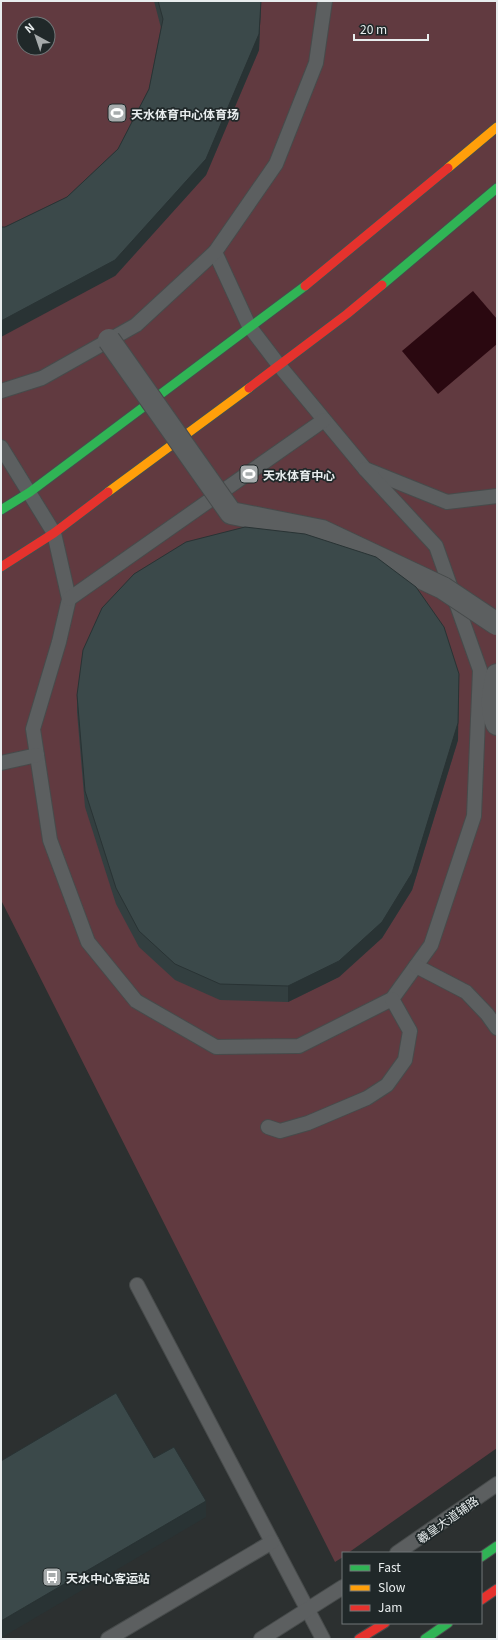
<svg xmlns="http://www.w3.org/2000/svg" width="498" height="1640" font-family="Georgia,'Noto Sans SC',serif">
  <style>
    .green { fill: #613a40; fill-rule: evenodd }
    .water { fill: #2a0810 }
    .lines { fill: none; stroke-linecap: round; stroke-linejoin: round }
    .lane-casing { stroke: #474b4b; stroke-width: 16 }
    .street-casing { stroke: #474b4b; stroke-width: 24 }
    .fast-casing { stroke: #474b4b; stroke-width: 11 }
    .slow-casing { stroke: #474b4b; stroke-width: 11 }
    .jam-casing { stroke: #474b4b; stroke-width: 11 }
    .lane { stroke: #5c5f60; stroke-width: 14 }
    .street { stroke: #5c5f60; stroke-width: 22 }
    .fast { stroke: #30b455; stroke-width: 9 }
    .slow { stroke: #ff9f0a; stroke-width: 9 }
    .jam { stroke: #e5322d; stroke-width: 9 }
    .street-bridge-casing { stroke: #474b4b; stroke-width: 24; stroke-linecap: butt }
    .street-bridge { stroke: #5c5f60; stroke-width: 22 }
    .wall { fill: #333f40 }
    .shaded-wall { fill: #293334 }
    .building { fill: #3b494a; stroke: #293334 }
    .labels { text-anchor: middle; dominant-baseline: central; stroke-width: 3.5; stroke-linejoin: round; paint-order: stroke }
    .poi-label { font-size: 12px; font-weight: bold; fill: #e8edee; stroke: #202829; text-anchor: start }
    .street-label { font-size: 12px; fill: #e8edee; stroke: #202829 }
  </style>
  <rect width="100%" height="100%" fill="#2c3030"/>
  <path class="green" d="M 1,1 L 497,1 L 497,1448 L 348,1553 L 343,1553 L 343,1557 L 335,1562 L 1,900 ZM 24,24 L 48,24 L 48,48 L 24,48 Z"/>
  <path class="water" d="M 473,291 L 497,319 L 497,344 L 438,394 L 402,351 Z"/>
  <g class="lines">
    <defs>
      <g id="lane">
        <path d="M 215,252 L 249,326 L 278,364 L 365,469 L 447,502 L 497,496"/>
        <path d="M 1,391 L 42,378 L 136,325 L 215,252 L 276,164 L 316,63 L 325,1"/>
        <path d="M 1,447 L 54,533 L 69,599 L 59,642 L 33,729 L 50,840 L 88,942 L 136,1001 L 216,1047 L 299,1046 L 392,999 L 431,945 L 474,816 L 480,670 L 436,546 L 365,469"/>
        <path d="M 69,599 L 324,420"/>
        <path d="M 1,763 L 37,755"/>
        <path d="M 416,966 L 466,992 L 487,1014 L 497,1028"/>
        <path d="M 268,1127 L 280,1131 L 308,1123 L 367,1098 L 387,1085 L 405,1060 L 410,1031 L 392,999"/>
        <path d="M 137,1285 L 323,1639"/>
        <path d="M 397,1553 L 497,1484"/>
        <path d="M 108,1639 L 272,1542"/>
        <path d="M 261,1639 L 343,1587"/>
      </g>
      <path id="street" d="M 497,675 C 493,691 490,708 497,724"/>
      <g id="fast">
        <path d="M 382,285 L 497,188"/>
        <path d="M 1,510 L 30,492 L 305,286"/>
        <path d="M 481,1557 L 497,1546"/>
        <path d="M 425,1639 L 448,1623"/>
      </g>
      <g id="slow">
        <path d="M 448,168 L 497,127"/>
        <path d="M 108,492 L 249,388"/>
      </g>
      <g id="jam">
        <path d="M 305,286 L 448,168"/>
        <path d="M 249,388 L 347,314 L 382,285"/>
        <path d="M 1,567 L 54,533 L 108,492"/>
        <path d="M 481,1600 L 497,1589"/>
        <path d="M 359,1639 L 385,1623"/>
      </g>
    </defs>
    <use href="#lane" class="lane-casing"/>
    <use href="#street" class="street-casing"/>
    <use href="#fast" class="fast-casing"/>
    <use href="#slow" class="slow-casing"/>
    <use href="#jam" class="jam-casing"/>
    <use href="#lane" class="lane"/>
    <use href="#street" class="street"/>
    <use href="#fast" class="fast"/>
    <use href="#slow" class="slow"/>
    <use href="#jam" class="jam"/>
    <defs>
      <path id="street-bridge" d="M 109,340 L 231,513 L 322,531 L 443,588 L 497,624"/>
    </defs>
    <use href="#street-bridge" class="street-bridge-casing"/>
    <use href="#street-bridge" class="street-bridge"/>
  </g>
  <g class="wall">
    <path d="M 154,1 L 261,1 L 259,50 L 206,175 L 115,276 L 5,227 L 67,197 L 118,149 L 149,89 L 161,28 Z"/>
    <path d="M 77,695 L 458,740 L 412,890 L 382,938 L 339,977 L 288,1002 L 220,1000 L 175,980 L 139,947 L 116,904 L 85,807 L 77,712 Z"/>
  </g>
  <g class="shaded-wall">
    <path d="M 261,1 L 259,50 L 206,175 L 115,276 L 1,337 L 1,321 Z"/>
    <path d="M 459,674 L 458,740 L 412,890 L 382,938 L 339,977 L 288,1002 L 288,986 Z"/>
    <path d="M 206,1501 L 206,1517 L 1,1638 L 1,1621 Z"/>
  </g>
  <g class="building">
    <path d="M 158,1 L 261,1 L 259,34 L 206,159 L 115,260 L 1,321 L 1,227 L 5,227 L 67,197 L 118,149 L 149,89 L 163,19 Z"/>
    <path d="M 245,527 L 305,534 L 376,557 L 416,587 L 444,627 L 459,674 L 458,723 L 412,873 L 382,922 L 339,961 L 288,986 L 220,984 L 175,964 L 139,931 L 116,888 L 85,791 L 77,695 L 83,650 L 102,608 L 134,574 L 186,542 Z"/>
    <path d="M 116,1393 L 154,1458 L 174,1447 L 206,1501 L 1,1621 L 1,1461 Z"/>
  </g>
  <defs>
    <symbol id="stadium-square" viewBox="-11 -11 22 22"><rect x="-9" y="-9" width="18" height="18" rx="4" fill="#a6abac" stroke="#202829"/><path d="M0-5a6.5 5 0 1 0 0 10a6.5 5 0 1 0 0-10ZM-3.5-1.8h7v3.6h-7Z" fill="#fff"/></symbol>
    <symbol id="bus-square" viewBox="-11 -11 22 22"><rect x="-9" y="-9" width="18" height="18" rx="4" fill="#a6abac" stroke="#202829"/><path d="M-5-6H5V4H4V6H2V4H-2V6H-4V4H-5ZM-3.5-4V0h7V-4ZM-3.5 1.2v1.5H-2V1.2ZM2 1.2v1.5H3.5V1.2Z" fill="#fff"/></symbol>
  </defs>
  <g fill-rule="evenodd">
    <use href="#stadium-square" x="106" y="102" width="22" height="22"/>
    <use href="#stadium-square" x="238" y="463" width="22" height="22"/>
    <use href="#bus-square" x="41" y="1566" width="22" height="22"/>
  </g>
  <g class="labels">
    <g class="poi-label">
      <text x="131" y="113">天水体育中心体育场</text>
      <text x="263" y="474">天水体育中心</text>
      <text x="66" y="1577">天水中心客运站</text>
    </g>
    <g class="street-label">
      <text transform="translate(447 1519) rotate(-35)">羲皇大道辅路</text>
    </g>
  </g>
  <rect width="498" height="1640" fill="none" stroke="#e8edee" stroke-width="4"/>
  <rect x="342" y="1552" width="140" height="72" fill="#202829" stroke="#707778"/>
  <rect x="350" y="1565" width="20" height="6" fill="#30b455" stroke="#707778"/>
  <text x="378" y="1572" font-size="12" fill="#e8edee">Fast</text>
  <rect x="350" y="1585" width="20" height="6" fill="#ff9f0a" stroke="#707778"/>
  <text x="378" y="1592" font-size="12" fill="#e8edee">Slow</text>
  <rect x="350" y="1605" width="20" height="6" fill="#e5322d" stroke="#707778"/>
  <text x="378" y="1612" font-size="12" fill="#e8edee">Jam</text>
  <g transform="translate(36 36) rotate(320)"><circle r="19" fill="#202829" stroke="#707778"/>
  <path d="M0-3L7 15L0 10L-7 15Z" fill="#a6abac"/>
  <text y="-6" font-size="11" font-weight="bold" text-anchor="middle" fill="#e8edee">N</text>
  </g>
  <path d="M354 34v6h74v-6" fill="none" stroke="#e8edee" stroke-width="2"/>
  <text x="360" y="34" font-size="12" fill="#e8edee" stroke="#202829" stroke-width="3" paint-order="stroke">20 m</text>
</svg>
